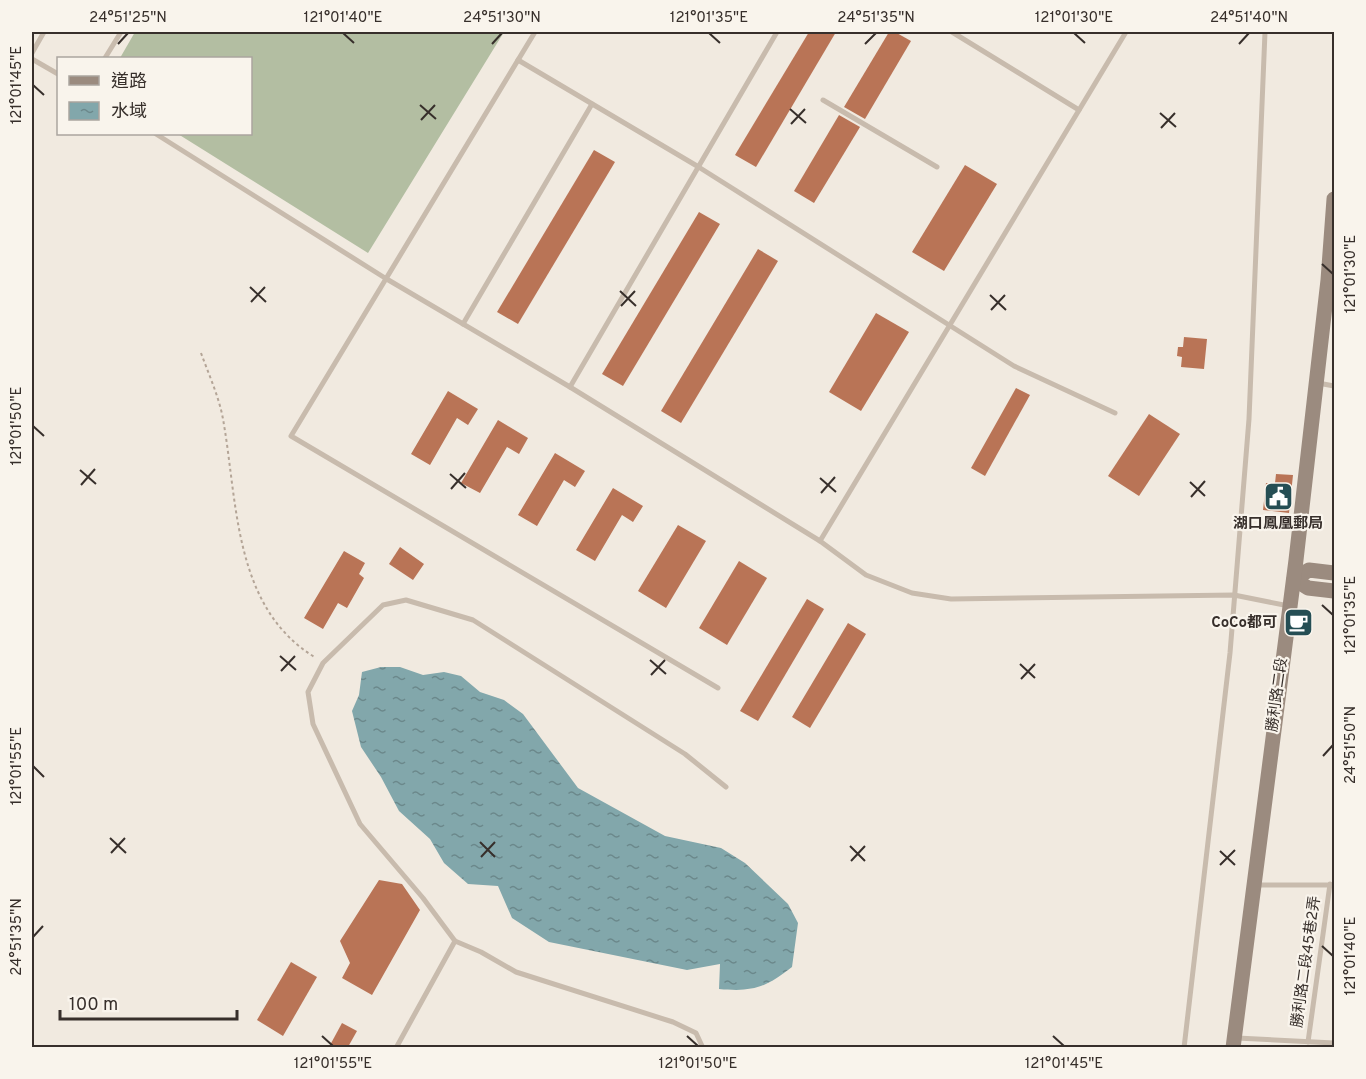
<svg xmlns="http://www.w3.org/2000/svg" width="1366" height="1079" font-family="Overpass,'Noto Sans TC',sans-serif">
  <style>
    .grass { fill: #b3bea2 }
    .water { fill: url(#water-ripples) }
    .building { fill: #b97456 }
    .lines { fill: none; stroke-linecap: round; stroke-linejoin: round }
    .path { stroke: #b4a597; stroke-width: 2; stroke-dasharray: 3 3; stroke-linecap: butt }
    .lane { stroke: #c8bbad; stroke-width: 5 }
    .secondary { stroke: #9b8b7f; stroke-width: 15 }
    .ticks { fill: none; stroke: #372f2b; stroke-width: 2 }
    .labels { text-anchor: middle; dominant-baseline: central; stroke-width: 4.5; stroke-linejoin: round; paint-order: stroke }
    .poi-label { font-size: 15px; font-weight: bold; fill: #372f2b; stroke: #f9f4ec }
    .street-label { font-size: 15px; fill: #372f2b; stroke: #f9f4ec }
    .neatline { fill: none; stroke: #372f2b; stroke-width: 2 }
    .ticks-label { font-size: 15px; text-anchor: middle; fill: #372f2b }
  </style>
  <defs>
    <pattern id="water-ripples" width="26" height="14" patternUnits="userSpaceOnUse" patternTransform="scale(1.5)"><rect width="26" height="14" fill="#82a7ab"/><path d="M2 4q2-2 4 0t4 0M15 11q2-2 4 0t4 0" fill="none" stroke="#6b888b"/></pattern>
  </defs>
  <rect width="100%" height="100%" fill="#f1eae0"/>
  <path class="grass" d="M 135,32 L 504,32 L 368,253 L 178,134 L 250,134 L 250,58 L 120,58 Z"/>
  <path class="water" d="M 381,667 L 400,667 L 423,675 L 444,672 L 461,676 L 480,692 L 504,700 L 523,714 L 578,788 L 665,836 L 721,848 L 745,863 L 788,904 L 798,923 L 792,967 C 765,988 753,992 719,989 L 720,964 L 687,970 L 549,942 L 512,918 L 498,886 L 468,884 L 444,863 L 430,839 L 399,811 L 381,777 L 361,747 L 352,711 L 359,695 L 362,672 Z"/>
  <g class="building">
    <path d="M 809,32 L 836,32 L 756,167 L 735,155 Z"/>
    <path d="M 889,32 L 895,32 L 911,41 L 865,119 L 844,107 Z"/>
    <path d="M 839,115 L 860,127 L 814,203 L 794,191 Z"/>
    <path d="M 594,150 L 615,162 L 518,324 L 497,312 Z"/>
    <path d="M 965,165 L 997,184 L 944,271 L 912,252 Z"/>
    <path d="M 699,212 L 720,224 L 623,386 L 602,374 Z"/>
    <path d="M 758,249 L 778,261 L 681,423 L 661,411 Z"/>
    <path d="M 876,313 L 909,332 L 861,411 L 829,392 Z"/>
    <path d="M 1184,337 L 1207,339 L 1204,369 L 1181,367 L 1182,357 L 1177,356 L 1178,347 L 1183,347 Z"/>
    <path d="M 1016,388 L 1030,395 L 985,476 L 971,468 Z"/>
    <path d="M 448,391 L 478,409 L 468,425 L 457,418 L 430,465 L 411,454 Z"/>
    <path d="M 1149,414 L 1180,434 L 1139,496 L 1108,476 Z"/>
    <path d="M 498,420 L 528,438 L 519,454 L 507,447 L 480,493 L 461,483 Z"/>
    <path d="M 555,453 L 585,471 L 575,487 L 564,480 L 537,526 L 518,515 Z"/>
    <path d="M 1276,474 L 1293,475 L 1289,513 L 1263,510 L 1266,483 L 1275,483 Z"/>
    <path d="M 613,488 L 643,506 L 633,522 L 622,515 L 595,561 L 576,550 Z"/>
    <path d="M 678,525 L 706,541 L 666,608 L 638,591 Z"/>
    <path d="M 400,547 L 424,564 L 413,580 L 389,564 Z"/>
    <path d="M 344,551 L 365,563 L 359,574 L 364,578 L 347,608 L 338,603 L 323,629 L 304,618 Z"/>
    <path d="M 739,561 L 767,578 L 727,645 L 699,628 Z"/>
    <path d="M 807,599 L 824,609 L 758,721 L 740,711 Z"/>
    <path d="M 848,623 L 866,634 L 810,728 L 792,717 Z"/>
    <path d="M 379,880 L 402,884 L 420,910 L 372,995 L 342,978 L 350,963 L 340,941 Z"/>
    <path d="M 291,962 L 317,977 L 283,1036 L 257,1020 Z"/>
    <path d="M 342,1023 L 357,1031 L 348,1047 L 329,1047 Z"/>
  </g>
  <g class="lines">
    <path class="path" d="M 201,353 C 209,375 219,397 223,419 C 238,503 233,608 316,658"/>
    <g class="lane">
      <path d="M 535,32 L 291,436 L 718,688"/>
      <path d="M 952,32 L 1079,110"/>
      <path d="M 32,53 L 44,32"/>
      <path d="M 105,58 L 121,32"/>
      <path d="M 32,59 L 58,74"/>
      <path d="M 518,60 L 697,166 L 1014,366 L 1115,413"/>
      <path d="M 823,100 L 937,167"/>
      <path d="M 156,134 L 385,278 L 570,387 L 820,541 L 866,575 L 912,593 L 951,599 L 1234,595 L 1289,606"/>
      <path d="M 463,324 L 592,104"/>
      <path d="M 1318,383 L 1334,386"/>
      <path d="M 570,387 L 777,32"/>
      <path d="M 820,541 L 1126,32"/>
      <path d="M 1257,885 L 1334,885"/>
      <path d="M 1237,1038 L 1334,1043"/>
      <path d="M 1308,1042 L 1330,884"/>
      <path d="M 396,1048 L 455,941"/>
      <path d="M 703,1048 L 696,1033 L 673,1022 L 516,972 L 481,952 L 455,941 L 423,898 L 360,824 L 313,724 L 308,692 L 323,663 L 383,605 L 406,600 L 473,620 L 685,754 L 726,787"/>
      <path d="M 1184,1048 L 1230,653 L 1249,419 L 1265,32"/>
    </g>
    <g class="secondary">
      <path d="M 1334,573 L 1309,570 L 1294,579 L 1308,588 L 1334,591"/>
      <path d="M 1233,1048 L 1296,560 L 1328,280 L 1334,199"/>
    </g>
  </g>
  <path class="ticks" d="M 343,33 L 354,43M 709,33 L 720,43M 1074,33 L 1085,43M 118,44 L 128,33M 492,44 L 502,33M 865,44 L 876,33M 1239,44 L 1249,33M 33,85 L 44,95M 420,105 L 436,119M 790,109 L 806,123M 1160,113 L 1176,127M 421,120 L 435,105M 791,124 L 805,109M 1161,128 L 1175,113M 1322,264 L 1333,274M 250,287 L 266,302M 620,291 L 636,306M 990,295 L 1006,310M 251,302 L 265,287M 621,306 L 635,291M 991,310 L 1005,295M 33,426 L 44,436M 80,470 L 96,484M 450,474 L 466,488M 820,478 L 836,492M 1190,482 L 1205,496M 81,485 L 95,469M 451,489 L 465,473M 821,493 L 835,477M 1191,497 L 1205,481M 1322,605 L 1333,615M 280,656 L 296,670M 650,660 L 666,674M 1020,664 L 1035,678M 281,671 L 295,656M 651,675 L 665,660M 1021,679 L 1035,664M 1323,756 L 1333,745M 33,766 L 44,777M 110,838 L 126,853M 480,842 L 495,857M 850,846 L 865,861M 1220,851 L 1235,865M 111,853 L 125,838M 481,857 L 495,842M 851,861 L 865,846M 1220,865 L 1235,850M 33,937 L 43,926M 1322,946 L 1333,956M 322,1036 L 333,1046M 687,1036 L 698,1046M 1053,1036 L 1064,1046"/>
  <defs>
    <symbol id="civic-square" viewBox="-11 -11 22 22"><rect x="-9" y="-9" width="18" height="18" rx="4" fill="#254e54" stroke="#f9f4ec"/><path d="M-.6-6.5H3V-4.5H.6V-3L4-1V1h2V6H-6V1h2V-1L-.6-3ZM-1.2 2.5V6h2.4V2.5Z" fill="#fff"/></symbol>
    <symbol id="cafe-square" viewBox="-11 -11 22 22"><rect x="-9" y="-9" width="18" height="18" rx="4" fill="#254e54" stroke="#f9f4ec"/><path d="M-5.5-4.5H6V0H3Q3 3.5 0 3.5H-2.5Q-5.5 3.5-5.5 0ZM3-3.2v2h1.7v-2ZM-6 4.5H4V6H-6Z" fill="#fff"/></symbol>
  </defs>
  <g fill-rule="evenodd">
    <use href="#civic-square" x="1262" y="480" width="33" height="33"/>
    <use href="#cafe-square" x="1282" y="606" width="33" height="33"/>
  </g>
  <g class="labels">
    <g class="poi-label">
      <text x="1278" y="524">湖口鳳凰郵局</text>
      <text x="1277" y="623" text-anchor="end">CoCo都可</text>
    </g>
    <g class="street-label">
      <text transform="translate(1278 695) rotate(-82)">勝利路二段</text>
      <text transform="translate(1307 962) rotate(-82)">勝利路二段45巷2弄</text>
    </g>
  </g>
  <rect width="1366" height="1079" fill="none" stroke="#f9f4ec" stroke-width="66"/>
  <rect x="57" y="57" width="195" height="78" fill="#f9f4ec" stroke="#aba59f" stroke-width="1.5"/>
  <rect x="69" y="76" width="30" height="9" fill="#9b8b7f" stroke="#aba59f" stroke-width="1.5"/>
  <text x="111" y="87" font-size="18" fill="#372f2b">道路</text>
  <rect x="69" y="102" width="30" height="18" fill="url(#water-ripples)" stroke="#aba59f" stroke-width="1.5"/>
  <text x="111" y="117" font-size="18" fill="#372f2b">水域</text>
  <path d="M60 1010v9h177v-9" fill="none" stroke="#372f2b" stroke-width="3"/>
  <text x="69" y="1010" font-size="18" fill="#372f2b" stroke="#f9f4ec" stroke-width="4.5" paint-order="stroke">100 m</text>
  <rect x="33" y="33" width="1300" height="1013" class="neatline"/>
  <g class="ticks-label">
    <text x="128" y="22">24°51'25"N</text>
    <text x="343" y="22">121°01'40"E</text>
    <text x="502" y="22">24°51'30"N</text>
    <text x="709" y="22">121°01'35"E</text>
    <text x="876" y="22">24°51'35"N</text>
    <text x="1074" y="22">121°01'30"E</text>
    <text x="1249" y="22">24°51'40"N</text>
    <text transform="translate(16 85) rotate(-90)" y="5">121°01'45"E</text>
    <text transform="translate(1350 274) rotate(-90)" y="5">121°01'30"E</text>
    <text transform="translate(16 426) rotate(-90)" y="5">121°01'50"E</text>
    <text transform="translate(1350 615) rotate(-90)" y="5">121°01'35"E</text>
    <text transform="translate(1350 745) rotate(-90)" y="5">24°51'50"N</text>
    <text transform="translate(16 766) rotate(-90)" y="5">121°01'55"E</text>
    <text transform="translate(16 937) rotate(-90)" y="5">24°51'35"N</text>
    <text transform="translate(1350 956) rotate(-90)" y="5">121°01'40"E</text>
    <text x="333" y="1068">121°01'55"E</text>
    <text x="698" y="1068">121°01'50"E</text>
    <text x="1064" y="1068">121°01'45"E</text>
  </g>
</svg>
